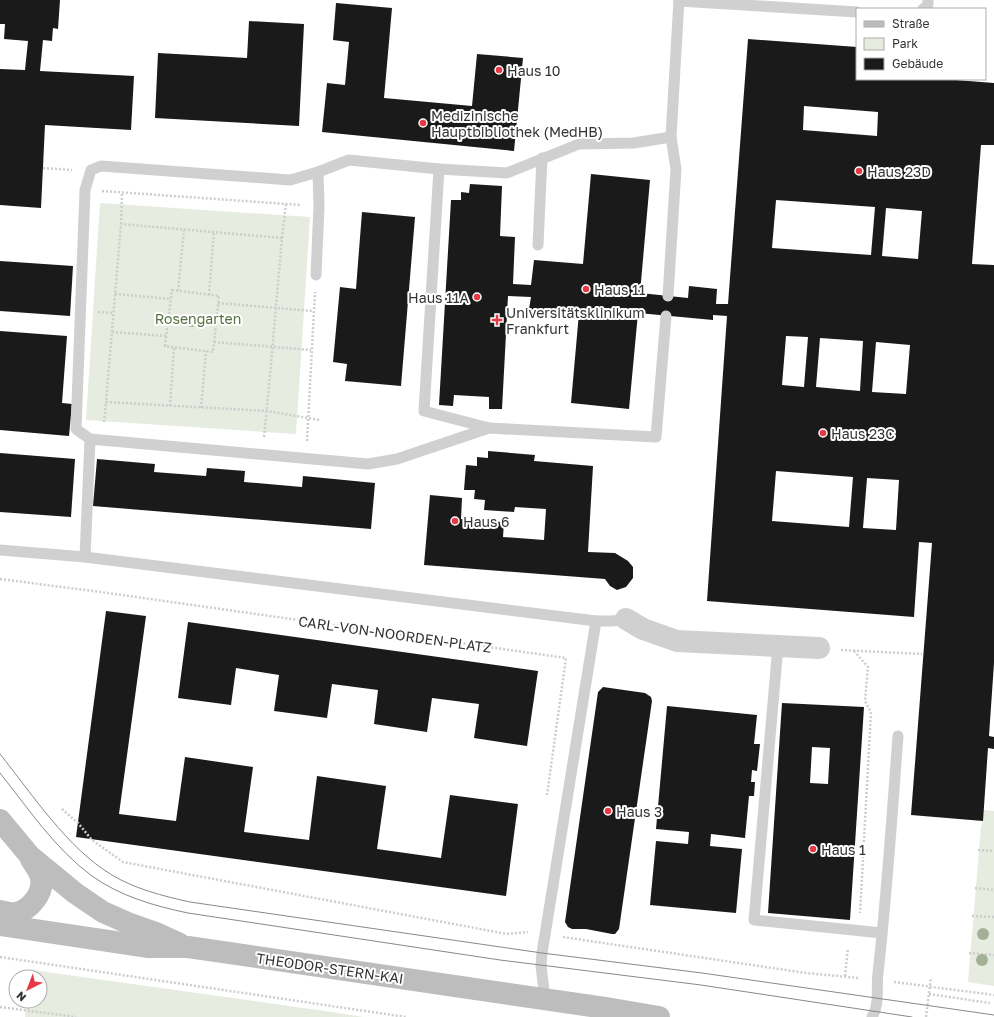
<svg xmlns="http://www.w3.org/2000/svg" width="994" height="1017" font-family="'Golos Text',sans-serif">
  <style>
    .green { fill: #e6ecdf }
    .building { fill: #1a1a1a; fill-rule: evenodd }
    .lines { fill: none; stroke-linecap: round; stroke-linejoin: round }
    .path { stroke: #cdcdcd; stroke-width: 2.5; stroke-dasharray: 2 2; stroke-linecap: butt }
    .service { stroke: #d0d0d0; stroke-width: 11 }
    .minor { stroke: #d0d0d0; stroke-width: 22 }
    .secondary { stroke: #bdbdbd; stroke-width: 22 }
    .tram { stroke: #888; stroke-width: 1 }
    .tree { fill: #a2b095 }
    .poi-dot { fill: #e63946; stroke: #fff; stroke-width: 1.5 }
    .labels { text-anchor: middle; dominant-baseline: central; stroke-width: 4; stroke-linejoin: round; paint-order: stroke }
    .poi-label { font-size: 14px; fill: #333; stroke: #fff; text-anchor: start }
    .park-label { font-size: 14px; fill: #56703f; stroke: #fff }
    .street-label { font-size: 14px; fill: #333; stroke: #fff }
  </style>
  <rect width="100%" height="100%" fill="#fff"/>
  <g class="green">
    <path d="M 100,203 L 310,217 L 296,434 L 86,420 Z"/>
    <path d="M 983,810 L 994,811 L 994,986 L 968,982 L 981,827 L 983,821 Z"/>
    <path d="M 32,970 L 339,1013 L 363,1017 L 25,1017 L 27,1001 L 40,1001 L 40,977 L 31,977 Z"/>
  </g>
  <g class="building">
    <path d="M 0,0 L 60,0 L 58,29 L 53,28 L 52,41 L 43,40 L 40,71 L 134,76 L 131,130 L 45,125 L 41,208 L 0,205 L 0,69 L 25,70 L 28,41 L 4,39 L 5,24 L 0,24 Z"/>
    <path d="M 336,3 L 392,8 L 384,98 L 472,106 L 477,54 L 523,58 L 514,151 L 322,132 L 327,83 L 345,85 L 349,42 L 333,40 Z"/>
    <path d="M 249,21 L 304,24 L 299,126 L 155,118 L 158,53 L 247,58 Z"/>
    <path d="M 748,39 L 857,47 L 857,79 L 943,79 L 994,83 L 994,145 L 981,145 L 972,264 L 994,265 L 994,663 L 989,736 L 994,737 L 994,749 L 988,748 L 983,821 L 911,815 L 932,543 L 919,542 L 914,617 L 707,601 L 727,316 L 713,315 L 713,320 L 638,313 L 629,409 L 571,403 L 579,313 L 529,309 L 531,297 L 508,296 L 502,409 L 489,409 L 489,397 L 454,395 L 453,406 L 439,405 L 451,200 L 461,200 L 461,192 L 469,193 L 470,184 L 502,186 L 500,236 L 515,237 L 513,284 L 531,285 L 534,260 L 583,264 L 591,174 L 650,180 L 640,293 L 688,298 L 689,286 L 717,289 L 716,304 L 728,304 ZM 804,106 L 878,112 L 877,136 L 803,130 ZM 776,200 L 875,207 L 871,255 L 772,248 ZM 886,208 L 922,211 L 918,259 L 882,256 ZM 786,336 L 808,337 L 804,387 L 782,385 ZM 820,338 L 863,341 L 860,391 L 816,387 ZM 876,342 L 910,345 L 906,394 L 872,392 ZM 776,471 L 853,477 L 849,527 L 772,521 ZM 867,478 L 899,480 L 896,530 L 863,528 Z"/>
    <path d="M 362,212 L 415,217 L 401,386 L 345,381 L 347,364 L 333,362 L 340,287 L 356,289 Z"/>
    <path d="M 0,261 L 73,266 L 70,316 L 0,311 Z"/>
    <path d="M 0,331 L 67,336 L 62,403 L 72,404 L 69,436 L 0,430 Z"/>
    <path d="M 488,451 L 535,455 L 534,461 L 593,466 L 588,552 L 615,553 L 628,561 L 633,567 L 633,578 L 626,587 L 617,590 L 610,586 L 605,579 L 424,565 L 430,495 L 462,498 L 461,519 L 504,522 L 503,537 L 544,540 L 546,509 L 515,507 L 514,512 L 484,510 L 485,500 L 474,499 L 475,490 L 464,490 L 466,465 L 477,466 L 477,457 L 488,458 Z"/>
    <path d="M 0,453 L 75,459 L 71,517 L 0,512 Z"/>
    <path d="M 97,459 L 155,464 L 154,472 L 206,476 L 207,468 L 245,471 L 244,482 L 302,487 L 303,476 L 375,483 L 371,529 L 93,506 Z"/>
    <path d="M 106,611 L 146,616 L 119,814 L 176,821 L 185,757 L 253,767 L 244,832 L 309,840 L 317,776 L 386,786 L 377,849 L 441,858 L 450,795 L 518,804 L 506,896 L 76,837 Z"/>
    <path d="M 188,622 L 538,671 L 527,746 L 474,738 L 479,704 L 432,698 L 427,732 L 374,724 L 378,690 L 332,684 L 327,718 L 274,711 L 279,675 L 236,668 L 231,705 L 178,698 Z"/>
    <path d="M 603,687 L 645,693 L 651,697 L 652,701 L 619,929 L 615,934 L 612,934 L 586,929 L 572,929 L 568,927 L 565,922 L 598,692 Z"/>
    <path d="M 782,703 L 864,707 L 850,920 L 768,913 ZM 812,747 L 830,748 L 828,784 L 810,783 Z"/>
    <path d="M 667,706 L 757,715 L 754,744 L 760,744 L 757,771 L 752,770 L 751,782 L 755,782 L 754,796 L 749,796 L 745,838 L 711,834 L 710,846 L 742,849 L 736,913 L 650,905 L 656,841 L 688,844 L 689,832 L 656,829 Z"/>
  </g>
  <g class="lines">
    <g class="path">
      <path d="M 43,168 L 72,170"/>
      <path d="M 102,191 L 301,205"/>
      <path d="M 121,224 L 122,193"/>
      <path d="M 282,238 L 286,204"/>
      <path d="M 172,290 L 219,296 L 213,352 L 165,346 Z"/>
      <path d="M 178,291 L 184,230"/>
      <path d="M 115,294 L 171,299"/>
      <path d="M 209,295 L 214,232"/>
      <path d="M 218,303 L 313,311"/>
      <path d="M 98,312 L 114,313"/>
      <path d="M 112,332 L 166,336"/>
      <path d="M 214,342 L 311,350"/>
      <path d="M 170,406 L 174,348"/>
      <path d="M 201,408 L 206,351"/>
      <path d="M 104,422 L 106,402"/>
      <path d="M 264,437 C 271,370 276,304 282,238 L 121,224 L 106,402 L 267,411 L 319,420"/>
      <path d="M 307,441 L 315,292"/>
      <path d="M 0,579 L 108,593 L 566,658 L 547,795"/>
      <path d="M 841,650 L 922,654"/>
      <path d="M 854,651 L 868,667 L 865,701 L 871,712 L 860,913"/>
      <path d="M 62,809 L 78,823 L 92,840 L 123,862 L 507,934 L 528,932"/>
      <path d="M 978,850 L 994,851"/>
      <path d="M 975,888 L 994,890"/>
      <path d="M 972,916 L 994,917"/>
      <path d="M 563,937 L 806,973 L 859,978"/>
      <path d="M 969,953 L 994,955"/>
      <path d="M 0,957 L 406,1017"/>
      <path d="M 845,976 L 848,948"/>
      <path d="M 894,982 L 994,995"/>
      <path d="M 929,994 L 990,1003"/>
      <path d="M 0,1007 L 76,1017"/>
      <path d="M 926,1017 L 931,977"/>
    </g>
    <g class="service">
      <path d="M 679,1 L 857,12"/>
      <path d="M 923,9 L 928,5 L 928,0"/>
      <path d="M 538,245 L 542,158"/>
      <path d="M 316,275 L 319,206 L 318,172"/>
      <path d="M 668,296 L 676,169 L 671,137 L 679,0"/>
      <path d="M 489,428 L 424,411 L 439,169 L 507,173 L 579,144 L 634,143 L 671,137"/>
      <path d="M 90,439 L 76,429 L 85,190 L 91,170 L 101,166 L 290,180 L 318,172 L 349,160 L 439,169"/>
      <path d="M 0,550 L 85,557 L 596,621 L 612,621 L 626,619"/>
      <path d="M 85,557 L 90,439 L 368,464 L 397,459 L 489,428 L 656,437 L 666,316"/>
      <path d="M 778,646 L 754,920 L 882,933"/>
      <path d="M 545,999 L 541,966 L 542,953 L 596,621"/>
      <path d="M 872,1017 C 880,1005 876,987 878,973 C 887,894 892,815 898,736"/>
    </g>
    <path class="minor" d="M 626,619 L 643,629 L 677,641 L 819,648"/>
    <g class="secondary">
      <path d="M 0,820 L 30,856 L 75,893 L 103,912 L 128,923 L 156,933 L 180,944"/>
      <path d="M 0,911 C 5,912 11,914 16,913 C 30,910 44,893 41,878 C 40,872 34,864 31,859"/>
      <path d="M 0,925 L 149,947 L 188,947 L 605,1008 L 659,1017"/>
    </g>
    <g class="tram">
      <path d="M 0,754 C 32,794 68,849 112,875 C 135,889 163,896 190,902 L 542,953 L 702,973 L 994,1015"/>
      <path d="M 0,773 C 28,808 55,849 92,876 C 120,896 154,906 188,913 L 500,960 L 701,985 L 912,1017"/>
    </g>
  </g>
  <g class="tree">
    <circle cx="192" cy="321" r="6"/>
    <circle cx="983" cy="934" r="6"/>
    <circle cx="982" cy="960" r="6"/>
  </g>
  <g class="poi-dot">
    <circle cx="499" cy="70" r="4"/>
    <circle cx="423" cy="123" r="4"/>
    <circle cx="859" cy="171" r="4"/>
    <circle cx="586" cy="289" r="4"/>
    <circle cx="477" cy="297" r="4"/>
    <path d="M495 314h4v4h4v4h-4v4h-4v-4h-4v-4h4z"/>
    <circle cx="823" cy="433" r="4"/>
    <circle cx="455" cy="521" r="4"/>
    <circle cx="608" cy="811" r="4"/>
    <circle cx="813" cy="849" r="4"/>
  </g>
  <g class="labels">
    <g class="poi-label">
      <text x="507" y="70">Haus 10</text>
      <text x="431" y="115">Medizinische<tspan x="431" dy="16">Hauptbibliothek (MedHB)</tspan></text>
      <text x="867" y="171">Haus 23D</text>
      <text x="594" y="289">Haus 11</text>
      <text x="469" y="297" text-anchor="end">Haus 11A</text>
      <text x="506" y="312">Universitätsklinikum<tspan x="506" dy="16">Frankfurt</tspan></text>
      <text x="831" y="433">Haus 23C</text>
      <text x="463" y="521">Haus 6</text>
      <text x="616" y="811">Haus 3</text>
      <text x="821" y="849">Haus 1</text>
    </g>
    <g class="park-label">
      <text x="198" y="318">Rosengarten</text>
    </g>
    <g class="street-label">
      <text transform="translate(395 634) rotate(8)">CARL-VON-NOORDEN-PLATZ</text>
      <text transform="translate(330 968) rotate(8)">THEODOR-STERN-KAI</text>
    </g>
  </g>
  <rect x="856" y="8" width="130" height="72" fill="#ffffff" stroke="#adadad"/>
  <rect x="864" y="21" width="20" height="6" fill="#bdbdbd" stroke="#adadad"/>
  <text x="892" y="28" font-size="12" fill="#333333">Straße</text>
  <rect x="864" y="38" width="20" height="12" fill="#e6ecdf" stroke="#adadad"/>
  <text x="892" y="48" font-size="12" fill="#333333">Park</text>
  <rect x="864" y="58" width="20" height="12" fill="#1a1a1a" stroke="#adadad"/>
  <text x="892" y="68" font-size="12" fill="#333333">Gebäude</text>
  <g transform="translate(28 989) rotate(222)"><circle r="19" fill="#ffffff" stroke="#adadad"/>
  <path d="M0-3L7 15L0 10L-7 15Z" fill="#e63946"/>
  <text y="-6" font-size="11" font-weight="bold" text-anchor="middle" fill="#333333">N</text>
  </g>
</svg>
